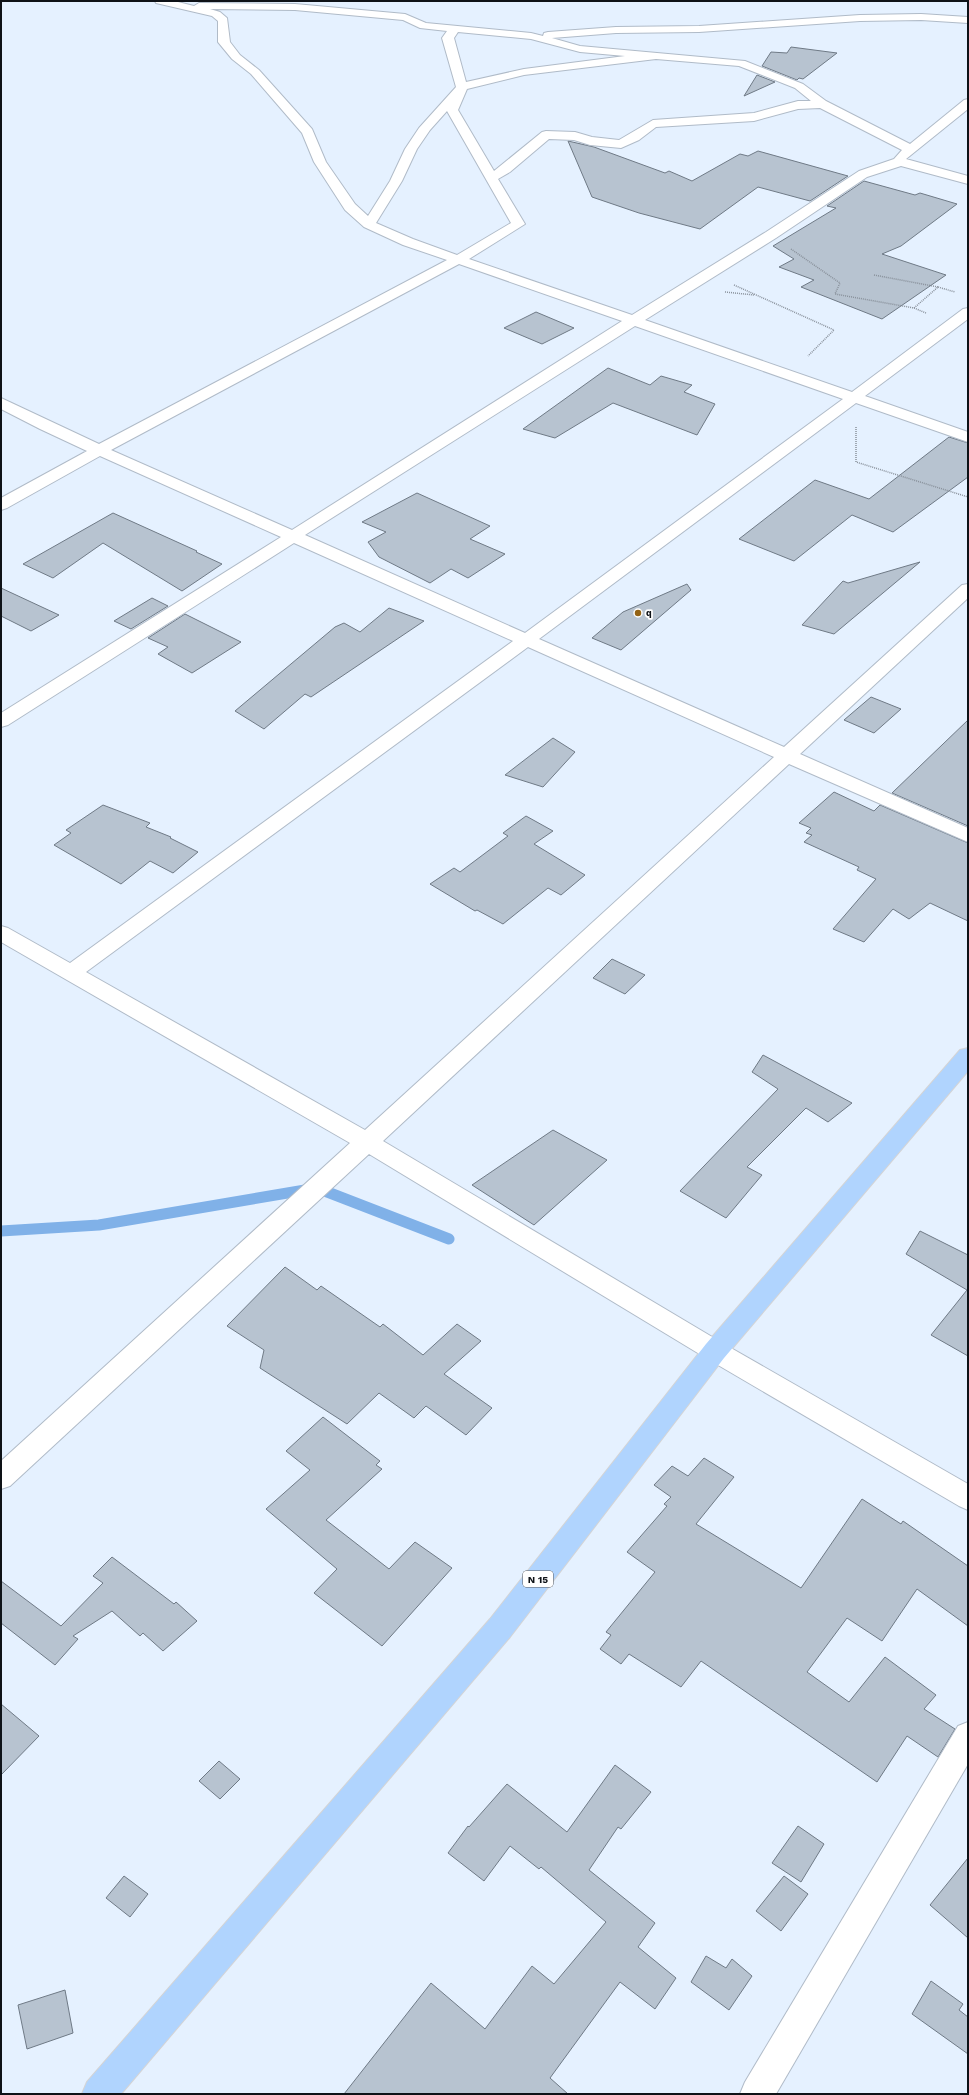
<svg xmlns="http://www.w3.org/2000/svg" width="969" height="2095" font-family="'Work Sans',sans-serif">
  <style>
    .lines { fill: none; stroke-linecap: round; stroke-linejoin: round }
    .stream { stroke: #80b1e8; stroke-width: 11 }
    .building { fill: #b7c3d0; stroke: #6f7a86 }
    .minor-casing { stroke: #b0bbc8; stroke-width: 2 }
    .major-casing { stroke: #d4d4d5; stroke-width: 2 }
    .path { stroke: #89919b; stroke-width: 1.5; stroke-dasharray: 1 1; stroke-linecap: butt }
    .minor { fill: #fff; fill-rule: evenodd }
    .major { fill: #b0d4fe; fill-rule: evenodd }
    .poi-dot { fill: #936213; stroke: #fff; stroke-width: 1.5 }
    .labels { text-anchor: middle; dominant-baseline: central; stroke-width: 3.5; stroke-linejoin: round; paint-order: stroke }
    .far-poi-label { font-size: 9px; font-weight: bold; fill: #0e1217; stroke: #fff; text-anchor: start }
    .shield { fill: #fff; stroke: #56595d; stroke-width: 1 }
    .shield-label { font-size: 10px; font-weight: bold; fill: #0e1217 }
  </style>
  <rect width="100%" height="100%" fill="#e5f1ff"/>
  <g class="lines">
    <path class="stream" d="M 1,1231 L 99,1225 L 317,1188 L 449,1239"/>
  </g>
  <g class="building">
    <path d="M 791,47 L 837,53 L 803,79 L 799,78 L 797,80 L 762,66 L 771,52 L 787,53 Z"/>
    <path d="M 757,75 L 775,82 L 744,96 Z"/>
    <path d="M 568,141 L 594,147 L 665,173 L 669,171 L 692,181 L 740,154 L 748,156 L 758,151 L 848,176 L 810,201 L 758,187 L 700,229 L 639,213 L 592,197 Z"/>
    <path d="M 864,181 L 915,195 L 920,193 L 957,204 L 901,246 L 882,254 L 946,275 L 882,319 L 801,287 L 814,280 L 779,267 L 794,259 L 773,246 L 836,208 L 827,206 Z"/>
    <path d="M 536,312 L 574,328 L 542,344 L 504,328 Z"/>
    <path d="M 608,368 L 650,385 L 661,376 L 692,385 L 684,392 L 715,404 L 697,435 L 613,403 L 555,438 L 523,429 Z"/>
    <path d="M 949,437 L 968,443 L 968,477 L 893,532 L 852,515 L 794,561 L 739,539 L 815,480 L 869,499 Z"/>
    <path d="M 417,493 L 490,526 L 470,539 L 505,554 L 468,578 L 451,569 L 430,583 L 379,557 L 368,542 L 386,532 L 362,522 Z"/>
    <path d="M 113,513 L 197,551 L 196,552 L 222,564 L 182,591 L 103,543 L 53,578 L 23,564 Z"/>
    <path d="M 920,562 L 834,634 L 802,625 L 843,581 L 848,583 Z"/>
    <path d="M 687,584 L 691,590 L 621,650 L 592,638 L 623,612 Z"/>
    <path d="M 1,588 L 59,615 L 31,631 L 1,616 Z"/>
    <path d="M 152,598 L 168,606 L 131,629 L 114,621 Z"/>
    <path d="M 389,608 L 424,621 L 311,697 L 305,694 L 264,729 L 235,711 L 335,627 L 344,623 L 360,632 Z"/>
    <path d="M 185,614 L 241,642 L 192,673 L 158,654 L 168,647 L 148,638 Z"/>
    <path d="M 871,697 L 901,709 L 874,733 L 844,720 Z"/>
    <path d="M 968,720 L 968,826 L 892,793 Z"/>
    <path d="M 553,738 L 575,752 L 543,787 L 505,775 Z"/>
    <path d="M 834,792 L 874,811 L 880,805 L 968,843 L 968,921 L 930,903 L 909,919 L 893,909 L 864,942 L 833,929 L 876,879 L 857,870 L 859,867 L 804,842 L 812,835 L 806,833 L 811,828 L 799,823 Z"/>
    <path d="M 103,805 L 150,823 L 146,827 L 171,837 L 170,838 L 198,852 L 173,873 L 150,861 L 121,884 L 54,845 L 71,833 L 66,830 Z"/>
    <path d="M 526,816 L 553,831 L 534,844 L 585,875 L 561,895 L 548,888 L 503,924 L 477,910 L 475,911 L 430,884 L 454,868 L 460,872 L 508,836 L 503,833 Z"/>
    <path d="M 612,959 L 645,975 L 625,994 L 593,978 Z"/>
    <path d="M 763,1055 L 852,1103 L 828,1122 L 806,1108 L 747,1167 L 762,1175 L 726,1218 L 680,1191 L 778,1089 L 752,1072 Z"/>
    <path d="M 553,1130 L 607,1160 L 534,1225 L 472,1185 Z"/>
    <path d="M 920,1231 L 968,1255 L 968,1356 L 931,1335 L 967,1290 L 906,1254 Z"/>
    <path d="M 285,1267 L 317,1290 L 321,1286 L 380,1327 L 383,1324 L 423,1355 L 457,1324 L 481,1341 L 444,1374 L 492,1408 L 466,1435 L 426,1406 L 414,1418 L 379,1393 L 347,1424 L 260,1368 L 264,1350 L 227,1326 Z"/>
    <path d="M 323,1417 L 380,1461 L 376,1465 L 382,1469 L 326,1520 L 389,1569 L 415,1542 L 452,1568 L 382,1646 L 314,1593 L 337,1569 L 266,1509 L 310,1470 L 286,1451 Z"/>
    <path d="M 704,1458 L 734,1477 L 696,1524 L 801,1588 L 862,1499 L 901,1524 L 903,1521 L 968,1566 L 968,1626 L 917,1589 L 882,1641 L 847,1618 L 807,1672 L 849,1702 L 885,1657 L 936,1695 L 924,1709 L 955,1729 L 938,1757 L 907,1736 L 877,1782 L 701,1661 L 681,1687 L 629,1654 L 621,1664 L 600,1649 L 611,1635 L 606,1632 L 655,1572 L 627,1552 L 667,1506 L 664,1504 L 671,1497 L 654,1485 L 672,1466 L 688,1476 Z"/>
    <path d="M 112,1557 L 174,1604 L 176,1602 L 197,1621 L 163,1651 L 143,1633 L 140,1636 L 112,1611 L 73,1636 L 78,1639 L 55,1665 L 1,1623 L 1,1581 L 61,1626 L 103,1583 L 93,1576 Z"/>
    <path d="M 1,1704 L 39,1736 L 1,1775 Z"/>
    <path d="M 219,1761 L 240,1779 L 220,1799 L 199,1781 Z"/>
    <path d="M 615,1765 L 651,1792 L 621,1829 L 618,1827 L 589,1870 L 655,1923 L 638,1947 L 676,1978 L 655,2009 L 620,1982 L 550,2078 L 568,2094 L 344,2094 L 431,1983 L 485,2029 L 532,1966 L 554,1984 L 606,1922 L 541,1867 L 539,1869 L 510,1846 L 484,1881 L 448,1853 L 468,1826 L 469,1827 L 507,1784 L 567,1832 Z"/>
    <path d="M 798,1826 L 824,1844 L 801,1882 L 772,1863 Z"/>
    <path d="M 968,1858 L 968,1938 L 930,1905 Z"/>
    <path d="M 124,1876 L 148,1894 L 130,1917 L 106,1898 Z"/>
    <path d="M 784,1876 L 808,1894 L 781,1931 L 756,1911 Z"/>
    <path d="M 706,1956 L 726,1968 L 732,1959 L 752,1976 L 729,2010 L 691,1982 Z"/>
    <path d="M 931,1981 L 963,2004 L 959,2010 L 968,2017 L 968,2054 L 912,2014 Z"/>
    <path d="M 65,1990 L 73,2033 L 27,2049 L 18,2005 Z"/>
  </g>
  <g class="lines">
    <defs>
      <g id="minor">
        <path d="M 155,1 L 174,1 L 194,6 L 199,3 L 295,4 L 405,14 L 426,23 L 531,33 L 543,36 L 544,33 L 548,32 L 616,27 L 699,26 L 860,15 L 921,14 L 968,17 L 968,23 L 921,20 L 860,21 L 699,32 L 616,33 L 552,38 L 580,46 L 745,61 L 803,84 L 826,101 L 910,144 L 964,100 L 968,99 L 968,109 L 906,159 L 968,176 L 968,184 L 901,166 L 867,177 L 776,238 L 645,320 L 852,392 L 963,309 L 968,308 L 968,319 L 865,396 L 968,432 L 968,442 L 856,403 L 539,639 L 784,747 L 962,585 L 968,584 L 968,598 L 800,754 L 968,828 L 968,842 L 789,764 L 383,1141 L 724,1344 L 968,1484 L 968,1510 L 959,1506 L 706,1358 L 369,1154 L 10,1486 L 1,1489 L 1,1461 L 350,1143 L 1,942 L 1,926 L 8,928 L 70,963 L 513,641 L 294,543 L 8,725 L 1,727 L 1,713 L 281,537 L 100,456 L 7,508 L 1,510 L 1,498 L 87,451 L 40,429 L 1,409 L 1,398 L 99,444 L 447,260 L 403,245 L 364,227 L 345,210 L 314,162 L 302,133 L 251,74 L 232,59 L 218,42 L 218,21 L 212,16 L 156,3 ZM 210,9 L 295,10 L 403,20 L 420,28 L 447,31 L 442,38 L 456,87 L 419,128 L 405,149 L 390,181 L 368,216 L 355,204 L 326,162 L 312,129 L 259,70 L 240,55 L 230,42 L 227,18 L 220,12 ZM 458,32 L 531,39 L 580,52 L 625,56 L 524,69 L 466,82 L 454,38 ZM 656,59 L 739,66 L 795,88 L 811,101 L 798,101 L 754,113 L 653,120 L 619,140 L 592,137 L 575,132 L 546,131 L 542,132 L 494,171 L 458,110 L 467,89 L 524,75 ZM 820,108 L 902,150 L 894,159 L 859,171 L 766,232 L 632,315 L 469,259 L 525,224 L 498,179 L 510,172 L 549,139 L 574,140 L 590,145 L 621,148 L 639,140 L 656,127 L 754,121 L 798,109 ZM 447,111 L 511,223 L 457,255 L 413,239 L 376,223 L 402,181 L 417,149 L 430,130 ZM 459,264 L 622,321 L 292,530 L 111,450 ZM 635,326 L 843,399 L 525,633 L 305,535 ZM 528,647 L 774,757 L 365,1130 L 86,972 Z"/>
        <path d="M 968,1722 L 968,1764 L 776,2094 L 740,2094 L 745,2082 L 958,1726 Z"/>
      </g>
      <path id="major" d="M 968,1048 L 968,1071 L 724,1358 L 510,1637 L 121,2094 L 82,2094 L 87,2082 L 490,1619 L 706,1344 L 960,1050 Z"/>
    </defs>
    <use href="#minor" class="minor-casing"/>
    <use href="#major" class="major-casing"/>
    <g class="path">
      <path d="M 791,249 L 840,283 L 835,294 L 914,308 L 926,313"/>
      <path d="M 874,275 L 938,287"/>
      <path d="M 734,285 L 834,330 L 808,356"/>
      <path d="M 725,292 L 754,295"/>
      <path d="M 914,308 L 938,287 L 955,292"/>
      <path d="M 856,427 L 856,462 L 968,497"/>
    </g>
    <use href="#minor" class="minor"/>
    <use href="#major" class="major"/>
  </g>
  <circle class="poi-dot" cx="638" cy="613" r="4"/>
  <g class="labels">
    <g class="far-poi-label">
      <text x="646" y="613">q</text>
    </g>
    <rect class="shield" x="523" y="1571" width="30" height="16" rx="3"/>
    <g class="shield-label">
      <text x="538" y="1579">N 15</text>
    </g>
  </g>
  <rect width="969" height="2095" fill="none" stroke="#0e1217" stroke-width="4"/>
</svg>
